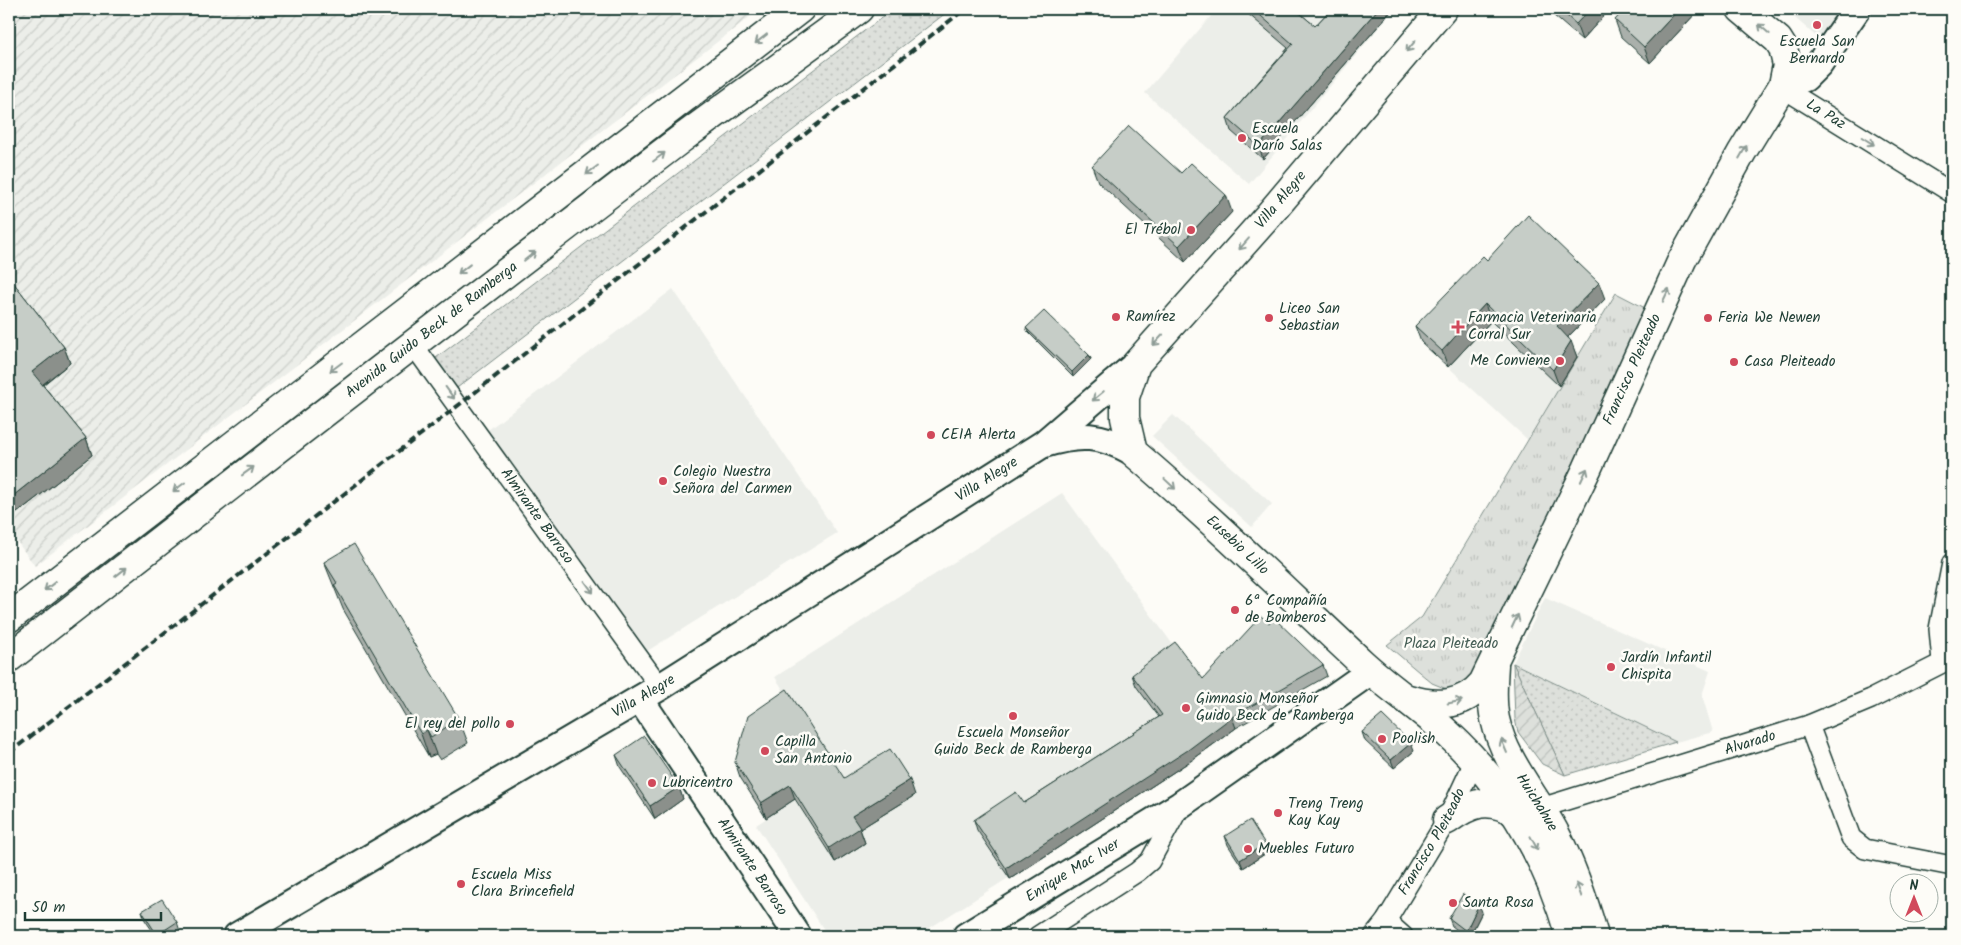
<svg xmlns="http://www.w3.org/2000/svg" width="1961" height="945" font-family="Kalam,sans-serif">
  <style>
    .built { fill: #eceee9 }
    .industrial { fill: url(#industrial-furrows) }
    .grass { fill: url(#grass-dots); stroke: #7e8e88 }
    .park { fill: url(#park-tufts); stroke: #7e8e88 }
    .garden { fill: url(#garden-furrows); stroke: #7e8e88 }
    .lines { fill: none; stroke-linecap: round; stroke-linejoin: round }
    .street-casing { stroke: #1f3d34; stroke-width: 22 }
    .secondary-casing { stroke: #1f3d34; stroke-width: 30 }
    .primary-casing { stroke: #1f3d34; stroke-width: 31 }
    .street { stroke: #fdfcf7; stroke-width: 19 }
    .secondary { stroke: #fdfcf7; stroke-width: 26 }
    .primary { stroke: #fdfcf7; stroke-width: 28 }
    .rail { stroke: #1f3d34; stroke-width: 4; stroke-dasharray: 8 4; stroke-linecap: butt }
    .wall { fill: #aab0ab; stroke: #1f3d34 }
    .shaded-wall { fill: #8b908b; stroke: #1f3d34 }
    .building { fill: #c6cdc7; stroke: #1f3d34 }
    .oneway { stroke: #8e9c96 }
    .poi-dot { fill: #d1495b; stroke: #fdfcf7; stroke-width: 2 }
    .labels { text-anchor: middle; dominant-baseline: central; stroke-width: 5; stroke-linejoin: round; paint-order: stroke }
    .poi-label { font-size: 15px; fill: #1f3d34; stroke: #fdfcf7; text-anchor: start }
    .street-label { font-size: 15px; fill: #1f3d34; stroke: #fdfcf7 }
    .park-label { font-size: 15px; fill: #455e55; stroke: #fdfcf7 }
  </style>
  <defs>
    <pattern id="industrial-furrows" width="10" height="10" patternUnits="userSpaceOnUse" patternTransform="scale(1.25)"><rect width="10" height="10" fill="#eceee9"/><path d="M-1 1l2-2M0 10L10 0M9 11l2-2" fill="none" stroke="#cacdc8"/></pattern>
    <pattern id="grass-dots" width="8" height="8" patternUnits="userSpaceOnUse" patternTransform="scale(1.25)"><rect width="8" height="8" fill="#dde0db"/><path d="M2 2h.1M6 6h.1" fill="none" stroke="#bdc1bd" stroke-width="1.8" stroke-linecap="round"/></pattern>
    <pattern id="park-tufts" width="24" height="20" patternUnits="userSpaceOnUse" patternTransform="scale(1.25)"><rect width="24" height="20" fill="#dde0db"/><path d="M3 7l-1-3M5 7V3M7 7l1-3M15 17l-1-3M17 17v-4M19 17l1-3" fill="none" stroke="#bdc1bd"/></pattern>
    <pattern id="garden-furrows" width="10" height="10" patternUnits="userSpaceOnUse" patternTransform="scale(1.25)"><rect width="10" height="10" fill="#dde0db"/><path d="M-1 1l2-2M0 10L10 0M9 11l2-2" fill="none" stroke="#bdc1bd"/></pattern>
  </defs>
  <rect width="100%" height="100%" fill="#fdfcf7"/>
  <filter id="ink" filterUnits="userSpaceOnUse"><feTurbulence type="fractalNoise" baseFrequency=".02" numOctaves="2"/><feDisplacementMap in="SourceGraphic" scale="10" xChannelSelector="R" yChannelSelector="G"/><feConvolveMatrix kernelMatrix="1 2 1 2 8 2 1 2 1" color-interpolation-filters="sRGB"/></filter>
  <g filter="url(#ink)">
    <g class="built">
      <path d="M 1217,9 L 1394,9 L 1249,184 L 1145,93 Z"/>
      <path d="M 1785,9 L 1842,9 L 1821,41 Z"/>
      <path d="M 1489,268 L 1580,353 L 1528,440 L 1421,342 L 1472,279 Z"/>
      <path d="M 673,289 L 837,533 L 644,653 L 488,430 Z"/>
      <path d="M 1173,415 L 1272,504 L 1252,527 L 1152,436 Z"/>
      <path d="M 1062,493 L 1179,653 L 1192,761 L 917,936 L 828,936 L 756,825 L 836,773 L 775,677 Z"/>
      <path d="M 1545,598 L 1710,671 L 1702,695 L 1713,732 L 1676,742 L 1513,663 Z"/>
    </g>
    <path class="industrial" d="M 9,9 L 760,9 L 35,566 L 9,531 Z"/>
    <g class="grass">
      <path d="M 893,9 L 951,9 L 453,391 L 432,361 Z"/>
      <path d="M 277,424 L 283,432 L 70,596 L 43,608 L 9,634 L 9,628 Z"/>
      <path d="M 1513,663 L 1676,742 L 1565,775 Z"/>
    </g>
    <path class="park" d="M 1616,293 L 1649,310 L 1476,678 L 1449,690 L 1432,683 L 1387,645 L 1422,617 Z"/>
    <path class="garden" d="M 1513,663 L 1565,775 L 1542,764 L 1518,732 L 1515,719 Z"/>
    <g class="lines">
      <defs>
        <g id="street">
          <path id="s1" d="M 1783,85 L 1794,95 L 1952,193"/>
          <path id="s2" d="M 414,346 L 660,687"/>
          <path d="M 1942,662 L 1939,629 L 1952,563"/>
          <path d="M 1809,725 L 1851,838 L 1865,849 L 1952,866"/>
          <path id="s3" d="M 1541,808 L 1809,725 L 1871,699 L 1952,658"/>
          <path d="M 1386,921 L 1403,936"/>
          <path d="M 1038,936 L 1137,872 L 1150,861 L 1180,806"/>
          <path id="s4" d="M 1374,936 L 1386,921 L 1447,820 L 1475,760"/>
        </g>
        <g id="secondary">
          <path d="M 1783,85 L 1805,78 L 1819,64 L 1857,9"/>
          <path d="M 1044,444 C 1079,433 1101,434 1133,452"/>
          <path id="s5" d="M 640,699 L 798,936"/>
          <path id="s6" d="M 237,936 L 660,687 L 1043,444 L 1136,364"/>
          <path id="s7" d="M 966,936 L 1180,805 L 1371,671"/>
        </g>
        <g id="primary">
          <path id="s8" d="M 1443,9 L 1268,216 L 1136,364 L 1125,397 L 1125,418 L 1133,452 C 1212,519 1286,592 1361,662 C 1388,687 1419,707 1446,732 C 1508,788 1547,857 1570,936"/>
          <path d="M 9,618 L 800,9"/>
          <path id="s9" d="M 9,658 C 232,484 456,310 681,139 C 740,95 800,53 859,9"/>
          <path id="s10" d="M 1494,665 C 1493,683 1491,701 1495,719 C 1504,761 1535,795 1555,833 C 1572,866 1584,901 1594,936"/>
          <path id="s11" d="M 1408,699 C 1436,707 1463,707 1483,683 L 1587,469 L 1682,260 L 1742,152 L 1783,85 L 1787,65 L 1783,48 L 1778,40 L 1741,9"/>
          <path d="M 1447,820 C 1471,803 1488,796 1516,813"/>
        </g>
      </defs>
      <use href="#street" class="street-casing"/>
      <use href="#secondary" class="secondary-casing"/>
      <use href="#primary" class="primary-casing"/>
      <use href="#street" class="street"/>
      <use href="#secondary" class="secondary"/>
      <use href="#primary" class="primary"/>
      <path class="rail" d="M 9,753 L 464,401 L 965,9"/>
    </g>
    <g class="wall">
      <path d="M 1246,9 L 1295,9 L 1315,26 L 1331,9 L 1393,9 L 1263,159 L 1231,131 L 1227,118 L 1288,48 L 1247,13 Z"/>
      <path d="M 1546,9 L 1610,9 L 1582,40 Z"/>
      <path d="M 1695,14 L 1650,63 L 1621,37 L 1615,20 Z"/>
      <path d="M 1092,166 L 1181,173 L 1232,212 L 1185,262 L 1098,182 Z"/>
      <path d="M 1487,260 L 1605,299 L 1568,337 L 1577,357 L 1559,386 L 1491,321 L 1448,367 L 1421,342 L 1415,326 Z"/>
      <path d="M 9,277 L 64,347 L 70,363 L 43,385 L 86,438 L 92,455 L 13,516 L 9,510 Z"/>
      <path d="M 1026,328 L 1089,355 L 1091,359 L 1073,377 L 1028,332 Z"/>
      <path d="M 324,562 L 459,719 L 468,743 L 440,760 L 436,754 L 429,757 L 343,609 Z"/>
      <path d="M 1269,623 L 1323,665 L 1327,676 L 1236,728 L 1192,760 L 1010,879 L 977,830 L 974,820 L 1024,803 L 1159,717 L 1136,686 L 1132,675 L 1203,679 Z"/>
      <path d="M 1362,732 L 1414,751 L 1394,768 L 1365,741 Z"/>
      <path d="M 616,755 L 679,787 L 683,799 L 655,819 L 620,767 Z"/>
      <path d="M 735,762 L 844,778 L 915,795 L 860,829 L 865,843 L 835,862 L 795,799 L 766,818 L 740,777 Z"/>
      <path d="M 1225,836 L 1265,844 L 1268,852 L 1243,868 L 1228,845 Z"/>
      <path d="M 142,911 L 177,922 L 180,931 L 171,936 L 156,936 L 145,920 Z"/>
      <path d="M 1482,912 L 1470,936 L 1465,936 L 1452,926 L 1449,918 Z"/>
    </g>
    <g class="shaded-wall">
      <path d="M 1378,9 L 1393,9 L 1263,159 L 1259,146 Z"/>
      <path d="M 1590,9 L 1610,9 L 1582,40 L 1576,24 Z"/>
      <path d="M 1679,9 L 1693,9 L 1695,14 L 1650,63 L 1644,47 Z"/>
      <path d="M 1226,195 L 1232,212 L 1185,262 L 1179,246 Z"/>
      <path d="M 1599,283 L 1605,299 L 1562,343 L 1557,326 Z"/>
      <path d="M 1485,304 L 1491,321 L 1448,367 L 1442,351 Z"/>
      <path d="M 1571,341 L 1577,357 L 1559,386 L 1553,370 Z"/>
      <path d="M 64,347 L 70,363 L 38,388 L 32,372 Z"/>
      <path d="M 1089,355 L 1091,359 L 1073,377 L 1072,372 Z"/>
      <path d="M 86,438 L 92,455 L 13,516 L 9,503 L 9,499 Z"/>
      <path d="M 1232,717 L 1236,728 L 1192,760 L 1010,879 L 1006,868 Z"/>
      <path d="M 427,730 L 436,754 L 429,757 L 421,734 Z"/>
      <path d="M 1411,743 L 1414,751 L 1394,768 L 1391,760 Z"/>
      <path d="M 910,780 L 915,795 L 860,829 L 865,843 L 835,862 L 829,848 L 852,816 Z"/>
      <path d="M 790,785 L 795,799 L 766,818 L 761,803 Z"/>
      <path d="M 679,787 L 683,799 L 655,819 L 650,806 Z"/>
      <path d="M 1265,844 L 1268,852 L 1243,868 L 1240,860 Z"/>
      <path d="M 1479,904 L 1482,912 L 1470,936 L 1468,936 L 1466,931 Z"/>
    </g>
    <g class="building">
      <path d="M 1253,9 L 1295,9 L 1315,26 L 1331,9 L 1378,9 L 1259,146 L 1227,118 L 1293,44 Z"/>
      <path d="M 1559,9 L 1590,9 L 1576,24 Z"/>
      <path d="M 1625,9 L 1679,9 L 1644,47 L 1615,20 Z"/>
      <path d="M 1129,126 L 1181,173 L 1191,163 L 1226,195 L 1179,246 L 1092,166 Z"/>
      <path d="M 1528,215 L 1599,283 L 1557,326 L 1571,341 L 1553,370 L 1485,304 L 1442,351 L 1415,326 L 1483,256 L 1487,260 Z"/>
      <path d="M 9,277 L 64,347 L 32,372 L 86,438 L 9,499 Z"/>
      <path d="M 1044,311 L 1089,355 L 1072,372 L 1026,328 Z"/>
      <path d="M 354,544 L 459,719 L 431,737 L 427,730 L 421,734 L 334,585 L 337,583 L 324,562 Z"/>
      <path d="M 1261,616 L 1269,623 L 1274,618 L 1323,665 L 1232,717 L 1188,750 L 1006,868 L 974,820 L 1016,792 L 1024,803 L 1162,715 L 1132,675 L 1175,642 L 1203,679 Z"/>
      <path d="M 787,689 L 844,778 L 890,749 L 910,780 L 852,816 L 860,828 L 829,848 L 790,785 L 761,803 L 735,762 L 748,716 Z"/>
      <path d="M 1382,715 L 1411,743 L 1391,760 L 1362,732 Z"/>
      <path d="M 644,736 L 679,787 L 650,806 L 616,755 Z"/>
      <path d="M 1250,820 L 1265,844 L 1240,860 L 1225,836 Z"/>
      <path d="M 1463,894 L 1479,904 L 1466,931 L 1449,918 Z"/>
      <path d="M 162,899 L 177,922 L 157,935 L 142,911 Z"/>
    </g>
    <defs><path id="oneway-shaft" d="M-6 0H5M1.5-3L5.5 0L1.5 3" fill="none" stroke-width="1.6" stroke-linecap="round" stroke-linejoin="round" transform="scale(1.25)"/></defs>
    <g class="oneway">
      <use href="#oneway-shaft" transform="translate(1764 29) rotate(-139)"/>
      <use href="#oneway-shaft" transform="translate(761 39) rotate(142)"/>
      <use href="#oneway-shaft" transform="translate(1411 46) rotate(130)"/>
      <use href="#oneway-shaft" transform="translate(1868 141) rotate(32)"/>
      <use href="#oneway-shaft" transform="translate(1743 152) rotate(-60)"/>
      <use href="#oneway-shaft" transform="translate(659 157) rotate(-37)"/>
      <use href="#oneway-shaft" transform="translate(592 170) rotate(143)"/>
      <use href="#oneway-shaft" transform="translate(1244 244) rotate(131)"/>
      <use href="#oneway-shaft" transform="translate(530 256) rotate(-38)"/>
      <use href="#oneway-shaft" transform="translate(464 269) rotate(142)"/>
      <use href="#oneway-shaft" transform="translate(1666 295) rotate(-65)"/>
      <use href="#oneway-shaft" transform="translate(1158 340) rotate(133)"/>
      <use href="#oneway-shaft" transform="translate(336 367) rotate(143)"/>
      <use href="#oneway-shaft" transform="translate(450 393) rotate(54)"/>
      <use href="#oneway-shaft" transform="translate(1098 396) rotate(140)"/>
      <use href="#oneway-shaft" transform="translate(248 471) rotate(-36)"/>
      <use href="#oneway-shaft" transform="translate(1584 475) rotate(-65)"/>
      <use href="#oneway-shaft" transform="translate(1170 484) rotate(43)"/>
      <use href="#oneway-shaft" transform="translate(179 487) rotate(143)"/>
      <use href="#oneway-shaft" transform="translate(121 572) rotate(-38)"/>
      <use href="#oneway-shaft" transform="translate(50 586) rotate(142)"/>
      <use href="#oneway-shaft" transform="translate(589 587) rotate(54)"/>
      <use href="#oneway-shaft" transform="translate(1515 621) rotate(-65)"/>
      <use href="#oneway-shaft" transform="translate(1455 702) rotate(-12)"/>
      <use href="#oneway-shaft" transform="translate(1504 746) rotate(-113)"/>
      <use href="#oneway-shaft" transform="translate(1534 843) rotate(62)"/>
      <use href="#oneway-shaft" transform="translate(1579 890) rotate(-110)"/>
    </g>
  </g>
  <g class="poi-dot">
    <circle cx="1817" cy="25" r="5"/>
    <circle cx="1242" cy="138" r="5"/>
    <circle cx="1191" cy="230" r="5"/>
    <circle cx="1116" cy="317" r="5"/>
    <circle cx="1269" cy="318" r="5"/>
    <circle cx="1708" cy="318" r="5"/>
    <path d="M1455.5 319.5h5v5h5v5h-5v5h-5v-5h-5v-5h5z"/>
    <circle cx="1560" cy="361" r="5"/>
    <circle cx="1734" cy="362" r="5"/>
    <circle cx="931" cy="435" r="5"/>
    <circle cx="663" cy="481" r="5"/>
    <circle cx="1235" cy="610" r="5"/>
    <circle cx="1611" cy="667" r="5"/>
    <circle cx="1186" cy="708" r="5"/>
    <circle cx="1013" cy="716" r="5"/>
    <circle cx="510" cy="724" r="5"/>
    <circle cx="1382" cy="739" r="5"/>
    <circle cx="765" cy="751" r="5"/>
    <circle cx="652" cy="783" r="5"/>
    <circle cx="1278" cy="813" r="5"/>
    <circle cx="1248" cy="849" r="5"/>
    <circle cx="461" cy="884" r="5"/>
    <circle cx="1453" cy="903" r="5"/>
  </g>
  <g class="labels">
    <g class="poi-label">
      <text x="1817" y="42" text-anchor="middle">Escuela San<tspan x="1817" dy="17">Bernardo</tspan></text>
      <text x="1252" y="129">Escuela<tspan x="1252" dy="17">Darío Salas</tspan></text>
      <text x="1181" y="230" text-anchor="end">El Trébol</text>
      <text x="1279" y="309">Liceo San<tspan x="1279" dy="17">Sebastian</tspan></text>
      <text x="1126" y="317">Ramírez</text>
      <text x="1468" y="318">Farmacia Veterinaria<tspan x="1468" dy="17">Corral Sur</tspan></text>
      <text x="1718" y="318">Feria We Newen</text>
      <text x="1550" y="361" text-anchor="end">Me Conviene</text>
      <text x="1744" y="362">Casa Pleiteado</text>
      <text x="941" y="435">CEIA Alerta</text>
      <text x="673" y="472">Colegio Nuestra<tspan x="673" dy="17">Señora del Carmen</tspan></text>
      <text x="1245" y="601">6ª Compañía<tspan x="1245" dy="17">de Bomberos</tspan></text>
      <text x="1621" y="658">Jardín Infantil<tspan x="1621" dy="17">Chispita</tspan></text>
      <text x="1196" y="699">Gimnasio Monseñor<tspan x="1196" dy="17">Guido Beck de Ramberga</tspan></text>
      <text x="500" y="724" text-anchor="end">El rey del pollo</text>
      <text x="1013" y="733" text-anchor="middle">Escuela Monseñor<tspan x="1013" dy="17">Guido Beck de Ramberga</tspan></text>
      <text x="1392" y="739">Poolish</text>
      <text x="775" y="742">Capilla<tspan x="775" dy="17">San Antonio</tspan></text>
      <text x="662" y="783">Lubricentro</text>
      <text x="1288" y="804">Treng Treng<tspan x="1288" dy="17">Kay Kay</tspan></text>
      <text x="1258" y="849">Muebles Futuro</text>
      <text x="471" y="875">Escuela Miss<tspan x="471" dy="17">Clara Brincefield</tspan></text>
      <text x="1463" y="903">Santa Rosa</text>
    </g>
    <g class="street-label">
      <text stroke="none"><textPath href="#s1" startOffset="52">La Paz</textPath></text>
      <text transform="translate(1281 200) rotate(-50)">Villa Alegre</text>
      <text stroke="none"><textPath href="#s9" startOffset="535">Avenida Guido Beck de Ramberga</textPath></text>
      <text stroke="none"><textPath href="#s11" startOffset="429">Francisco Pleiteado</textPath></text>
      <text stroke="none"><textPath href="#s6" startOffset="878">Villa Alegre</textPath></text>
      <text stroke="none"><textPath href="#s2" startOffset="210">Almirante Barroso</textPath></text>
      <text stroke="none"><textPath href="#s8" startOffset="700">Eusebio Lillo</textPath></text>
      <text stroke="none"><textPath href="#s6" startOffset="472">Villa Alegre</textPath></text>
      <text stroke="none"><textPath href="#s3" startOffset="219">Alvarado</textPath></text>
      <text stroke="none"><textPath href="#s10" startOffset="148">Huichahue</textPath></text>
      <text stroke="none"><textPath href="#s4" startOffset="111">Francisco Pleiteado</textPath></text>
      <text stroke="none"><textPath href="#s5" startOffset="202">Almirante Barroso</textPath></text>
      <text stroke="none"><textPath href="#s7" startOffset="125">Enrique Mac Iver</textPath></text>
    </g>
    <g class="park-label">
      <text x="1451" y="644">Plaza Pleiteado</text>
    </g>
  </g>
  <rect width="1961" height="945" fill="none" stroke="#fdfcf7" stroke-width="30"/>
  <rect x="15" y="15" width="1931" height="915" fill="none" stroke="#1f3d34" stroke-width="2" filter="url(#ink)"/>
  <g transform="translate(1914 898)"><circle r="24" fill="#fdfcf7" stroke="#a4b0a9"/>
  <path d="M0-4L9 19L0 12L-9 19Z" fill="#d1495b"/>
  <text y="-8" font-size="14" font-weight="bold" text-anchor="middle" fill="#1f3d34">N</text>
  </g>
  <path d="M25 912v8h136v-8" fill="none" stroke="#1f3d34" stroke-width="2.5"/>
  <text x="32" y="912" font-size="15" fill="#1f3d34" stroke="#fdfcf7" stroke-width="4" paint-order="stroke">50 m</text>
</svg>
